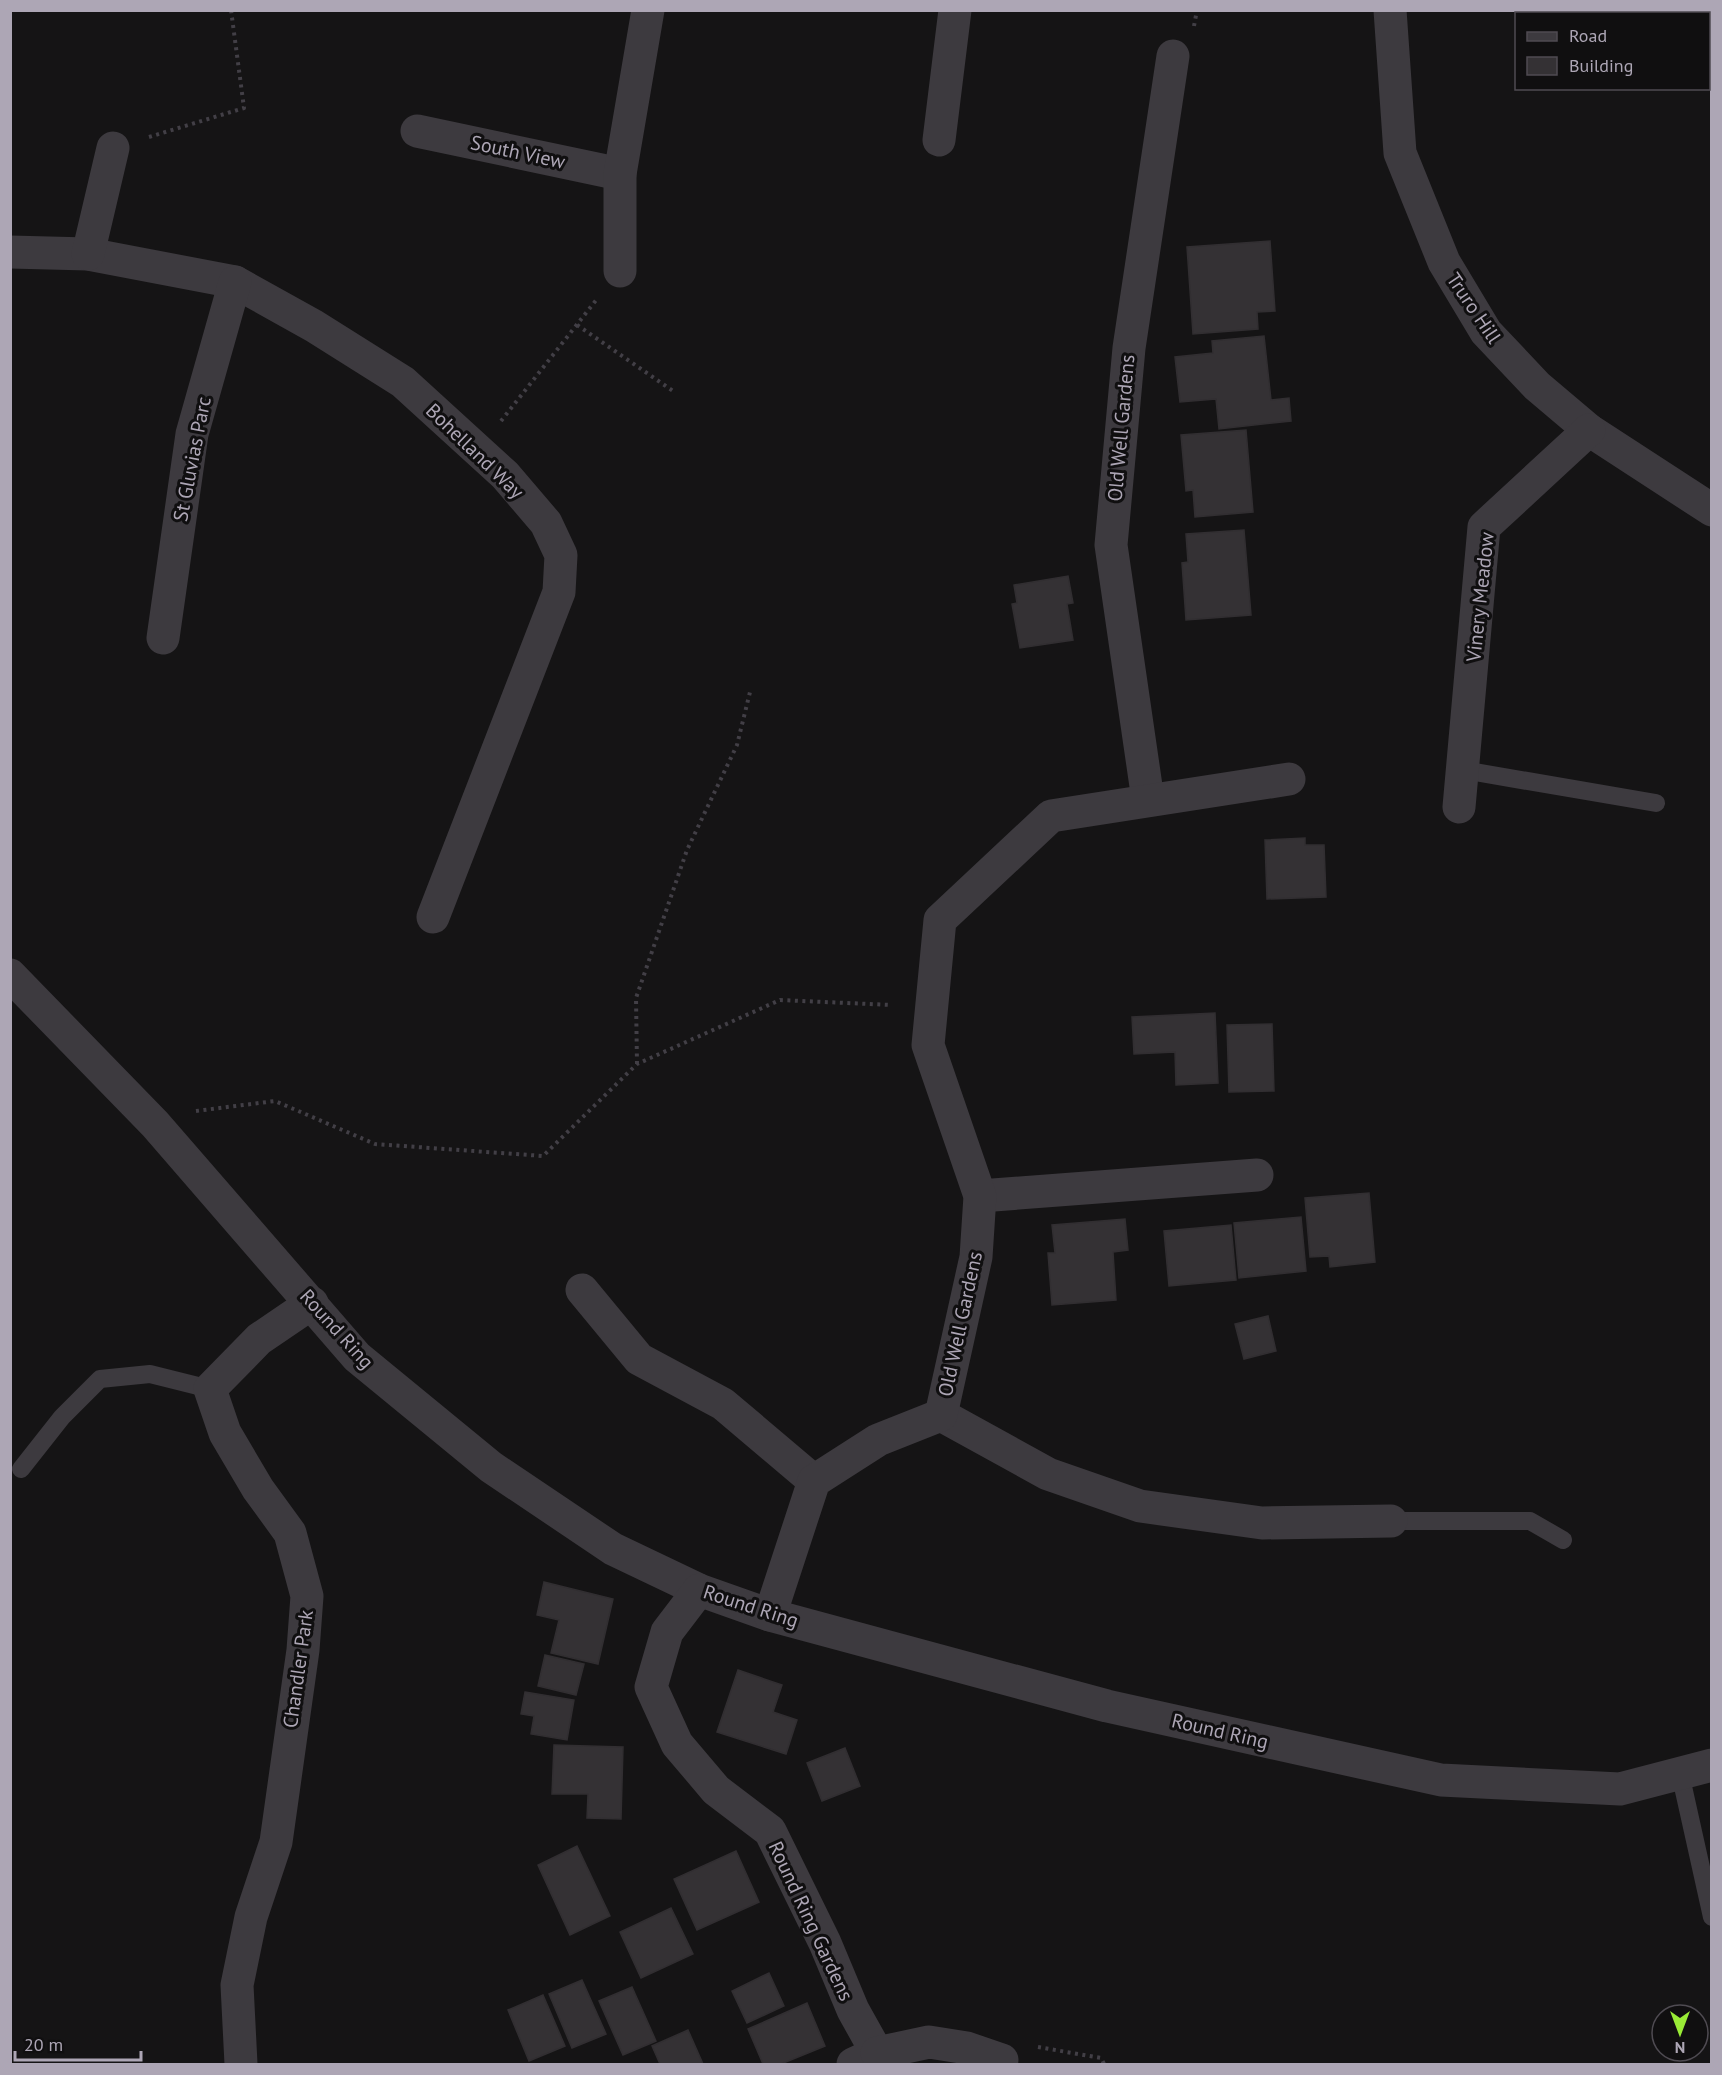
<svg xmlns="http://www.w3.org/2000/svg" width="1722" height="2075" font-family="'PT Sans',sans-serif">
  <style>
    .building { fill: #343134; stroke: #312e31; stroke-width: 1.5 }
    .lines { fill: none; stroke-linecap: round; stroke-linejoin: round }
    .path { stroke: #423f46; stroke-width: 4; stroke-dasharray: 3 4.5; stroke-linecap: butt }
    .service { stroke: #3d3a3f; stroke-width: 18 }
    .minor { stroke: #3d3a3f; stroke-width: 33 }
    .labels { text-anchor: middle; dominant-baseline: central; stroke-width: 6; stroke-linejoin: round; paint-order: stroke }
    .street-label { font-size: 20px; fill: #ada6b5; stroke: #100f10 }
  </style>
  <rect width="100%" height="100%" fill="#151415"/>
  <g class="building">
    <path d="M 1270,241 L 1275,311 L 1257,312 L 1258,329 L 1193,334 L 1187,247 Z"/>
    <path d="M 1264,336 L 1271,400 L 1289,398 L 1291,421 L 1219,429 L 1216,399 L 1180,402 L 1175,357 L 1213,353 L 1212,341 Z"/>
    <path d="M 1246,430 L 1253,512 L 1195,517 L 1193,490 L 1186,491 L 1181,435 Z"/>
    <path d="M 1244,530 L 1251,615 L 1186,620 L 1182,563 L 1188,562 L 1186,534 Z"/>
    <path d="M 1068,576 L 1073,603 L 1067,604 L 1073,640 L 1020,648 L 1012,604 L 1017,603 L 1014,585 Z"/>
    <path d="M 1305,838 L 1305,845 L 1324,845 L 1326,897 L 1267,899 L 1265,840 Z"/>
    <path d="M 1215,1013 L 1218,1083 L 1176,1085 L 1175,1052 L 1134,1054 L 1132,1017 Z"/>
    <path d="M 1272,1024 L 1274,1091 L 1229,1092 L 1227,1025 Z"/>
    <path d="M 1369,1193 L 1375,1262 L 1330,1267 L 1329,1256 L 1310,1257 L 1305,1198 Z"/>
    <path d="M 1301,1217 L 1306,1271 L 1239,1278 L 1234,1223 Z"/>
    <path d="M 1125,1219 L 1128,1250 L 1113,1252 L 1116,1300 L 1052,1305 L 1048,1253 L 1055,1253 L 1052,1225 Z"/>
    <path d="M 1231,1225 L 1236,1280 L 1169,1286 L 1164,1231 Z"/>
    <path d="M 1268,1316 L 1276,1351 L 1244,1359 L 1235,1324 Z"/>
    <path d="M 544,1582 L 613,1599 L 598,1664 L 551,1653 L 559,1620 L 537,1615 Z"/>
    <path d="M 545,1655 L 584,1664 L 576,1695 L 538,1686 Z"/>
    <path d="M 738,1670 L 782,1685 L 773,1712 L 797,1720 L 786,1754 L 717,1732 Z"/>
    <path d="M 525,1692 L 574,1700 L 567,1740 L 531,1734 L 534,1716 L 521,1714 Z"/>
    <path d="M 554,1745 L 623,1747 L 621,1819 L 587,1818 L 588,1794 L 552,1794 Z"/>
    <path d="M 845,1748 L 860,1786 L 822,1801 L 807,1763 Z"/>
    <path d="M 577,1846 L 610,1916 L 570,1935 L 538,1865 Z"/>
    <path d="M 736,1851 L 759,1902 L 697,1930 L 674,1879 Z"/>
    <path d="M 671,1908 L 693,1954 L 641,1978 L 620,1932 Z"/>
    <path d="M 769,1973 L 784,2006 L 747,2023 L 732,1991 Z"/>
    <path d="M 582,1980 L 606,2034 L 572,2048 L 549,1994 Z"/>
    <path d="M 632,1987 L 656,2041 L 623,2055 L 599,2001 Z"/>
    <path d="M 543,1995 L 565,2046 L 529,2061 L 508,2010 Z"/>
    <path d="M 807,2003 L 825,2046 L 781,2064 L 763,2064 L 748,2029 Z"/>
    <path d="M 688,2030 L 703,2064 L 660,2064 L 652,2046 Z"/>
  </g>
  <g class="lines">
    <g class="path">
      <path d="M 1194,26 L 1197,10"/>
      <path d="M 149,137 L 244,108 L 231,10"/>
      <path d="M 577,325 L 673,391"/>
      <path d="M 501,421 L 597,299"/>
      <path d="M 637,1064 L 636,998 L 687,850 L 737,745 L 750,692"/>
      <path d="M 196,1111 L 275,1101 L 375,1144 L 543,1156 L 637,1064 L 780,1000 L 892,1005"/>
      <path d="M 1038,2047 L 1101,2058 L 1104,2064"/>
    </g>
    <g class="service">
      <path d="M 1463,770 L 1656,803"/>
      <path d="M 21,1469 L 62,1417 L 100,1379 L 150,1374 L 210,1389"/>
      <path d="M 1391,1521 L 1530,1521 L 1563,1540"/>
      <path d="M 1680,1773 L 1712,1917"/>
    </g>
    <g class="minor">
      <path d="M 1390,10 L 1400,153 L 1444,262 L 1486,332 L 1537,386 L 1589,430 L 1712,510"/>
      <path d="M 417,131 L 620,174"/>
      <path d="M 939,140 L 955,10"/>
      <path d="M 10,252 L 88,254 L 235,282 L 314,326 L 403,382 L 505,475 L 546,523 L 561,555 L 559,592 L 433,917"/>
      <path d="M 88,254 L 113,148"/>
      <path d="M 620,271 L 620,174 L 648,10"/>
      <path d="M 163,638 L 192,434 L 235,282"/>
      <path d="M 1148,800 L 1111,545 L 1129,348 L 1173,56"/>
      <path d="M 1459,807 L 1484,527 L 1589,430"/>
      <path d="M 10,975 L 155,1124 L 357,1357 L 491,1467 L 613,1549 L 699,1590 L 770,1615 L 1107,1706 L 1441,1780 L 1620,1789 L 1712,1765"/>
      <path d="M 980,1196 L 1257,1175"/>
      <path d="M 582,1290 L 639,1359 L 723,1404 L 814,1481"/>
      <path d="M 941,1415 L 1048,1474 L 1140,1506 L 1262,1523 L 1391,1521"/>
      <path d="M 699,1590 L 667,1632 L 651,1687 L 677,1744 L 716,1790 L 770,1831 L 825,1943 L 853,2010 L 877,2053 L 853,2064"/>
      <path d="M 770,1615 L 814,1481 L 878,1440 L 941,1415 L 976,1257 L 980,1196 L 928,1045 L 940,920 L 1051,816 L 1289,779"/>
      <path d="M 877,2053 L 929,2042 L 967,2048 L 1002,2060"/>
      <path d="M 241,2064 L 237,1985 L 251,1917 L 276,1842 L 303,1650 L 307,1596 L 290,1533 L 258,1489 L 225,1433 L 210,1389 L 259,1339 L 312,1303"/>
    </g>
  </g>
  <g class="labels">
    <g class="street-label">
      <text transform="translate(518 152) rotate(12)">South View</text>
      <text transform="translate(1474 308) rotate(56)">Truro Hill</text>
      <text transform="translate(1121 428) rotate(-85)">Old Well Gardens</text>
      <text transform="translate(475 451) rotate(44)">Bohelland Way</text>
      <text transform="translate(192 459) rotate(-79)">St Gluvias Parc</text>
      <text transform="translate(1480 597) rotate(-84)">Vinery Meadow</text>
      <text transform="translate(960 1324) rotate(-78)">Old Well Gardens</text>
      <text transform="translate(337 1329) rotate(48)">Round Ring</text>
      <text transform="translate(751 1606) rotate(18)">Round Ring</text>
      <text transform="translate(298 1669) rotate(-82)">Chandler Park</text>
      <text transform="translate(1220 1731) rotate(13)">Round Ring</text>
      <text transform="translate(811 1921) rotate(65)">Round Ring Gardens</text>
    </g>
  </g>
  <rect width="1722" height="2075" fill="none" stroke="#ada6b5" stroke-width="24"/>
  <rect x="1515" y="12" width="195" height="78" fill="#100f10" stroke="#4f4b52" stroke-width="1.5"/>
  <rect x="1527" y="32" width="30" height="9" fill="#3d3a3f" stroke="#4f4b52" stroke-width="1.5"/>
  <text x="1569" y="42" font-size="18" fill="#ada6b5">Road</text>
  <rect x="1527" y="57" width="30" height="18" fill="#343134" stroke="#4f4b52" stroke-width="1.5"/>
  <text x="1569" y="72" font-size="18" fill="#ada6b5">Building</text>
  <g transform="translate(1680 2033) rotate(180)"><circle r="28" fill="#100f10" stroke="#4f4b52" stroke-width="1.5"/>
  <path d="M0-4.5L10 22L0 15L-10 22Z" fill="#99eb36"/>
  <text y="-9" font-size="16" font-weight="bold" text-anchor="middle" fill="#ada6b5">N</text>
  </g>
  <path d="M15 2051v9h126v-9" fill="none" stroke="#ada6b5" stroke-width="3"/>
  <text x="24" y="2051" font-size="18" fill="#ada6b5" stroke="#100f10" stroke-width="4.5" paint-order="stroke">20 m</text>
</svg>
